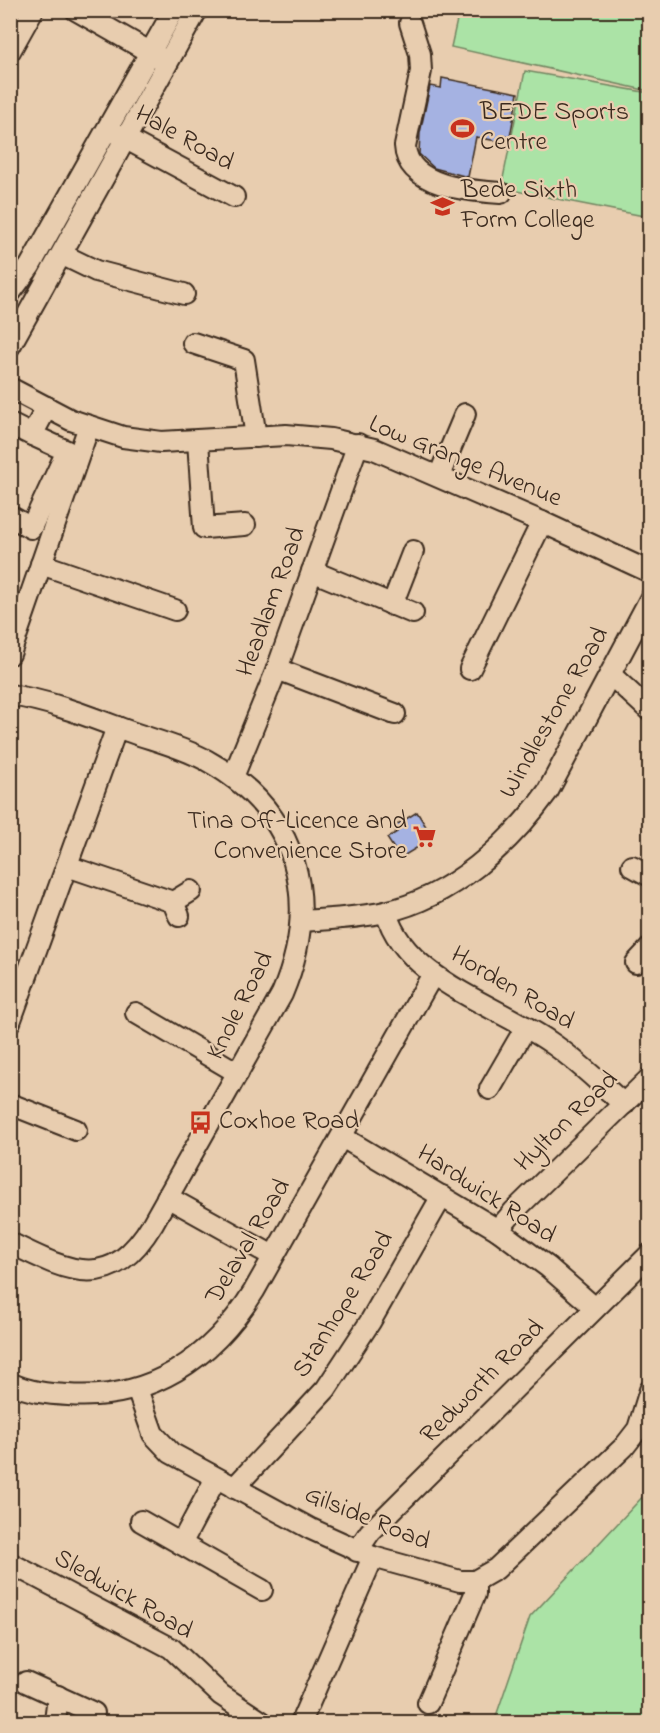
<svg xmlns="http://www.w3.org/2000/svg" width="660" height="1733" font-family="'Indie Flower',sans-serif">
  <style>
    .green { fill: #abe3a6; stroke: #738662; stroke-width: 1.5 }
    .building { fill: #a5b2e2; stroke: #3b2a1e; stroke-width: 1.5 }
    .lines { fill: none; stroke-linecap: round; stroke-linejoin: round }
    .minor-casing { stroke: #3b2a1e; stroke-width: 24 }
    .minor { stroke: #e8cdaf; stroke-width: 20 }
    .labels { text-anchor: middle; dominant-baseline: central; stroke-width: 4.5; stroke-linejoin: round; paint-order: stroke }
    .poi-label { font-size: 26px; fill: #3b2a1e; stroke: #e8cdaf; text-anchor: start }
    .street-label { font-size: 26px; fill: #3b2a1e; stroke: #e8cdaf }
  </style>
  <rect width="100%" height="100%" fill="#e8cdaf"/>
  <filter id="ink" filterUnits="userSpaceOnUse"><feTurbulence type="fractalNoise" baseFrequency=".0167" numOctaves="2"/><feDisplacementMap in="SourceGraphic" scale="12" xChannelSelector="R" yChannelSelector="G"/><feConvolveMatrix kernelMatrix="1 2 1 2 8 2 1 2 1" color-interpolation-filters="sRGB"/></filter>
  <g filter="url(#ink)">
    <g class="green">
      <path d="M 459,11 L 649,11 L 649,91 L 451,47 Z"/>
      <path d="M 525,71 L 649,93 L 649,217 L 501,188 Z"/>
      <path d="M 649,1490 L 649,1722 L 494,1722 L 530,1617 Z"/>
    </g>
    <g class="building">
      <path d="M 442,78 L 518,93 L 510,137 L 503,136 L 502,142 L 476,137 L 468,177 L 434,168 L 419,154 L 420,133 L 430,86 L 441,88 Z"/>
      <path d="M 417,812 L 433,838 L 400,858 L 387,838 L 397,832 L 393,827 Z"/>
    </g>
    <g class="lines">
      <defs>
        <g id="minor">
          <path d="M 76,10 L 160,58"/>
          <path d="M 410,23 L 420,54 L 421,71 L 405,146 C 407,187 471,191 501,193"/>
          <path d="M 10,51 L 33,10"/>
          <path d="M 115,133 L 234,197"/>
          <path d="M 63,255 L 96,271 L 184,294"/>
          <path d="M 10,293 L 30,266 L 174,10"/>
          <path d="M 193,343 L 244,360 L 256,437"/>
          <path d="M 10,346 L 197,10"/>
          <path d="M 10,388 L 71,420 L 123,437 L 161,442 L 286,435 L 331,439 L 374,449 L 542,522 L 650,572"/>
          <path d="M 10,424 L 32,435"/>
          <path d="M 198,441 L 204,528 L 245,525"/>
          <path d="M 439,476 L 465,414"/>
          <path d="M 10,516 L 31,528 L 67,451 L 32,435 L 47,407"/>
          <path d="M 41,564 L 175,610"/>
          <path d="M 312,571 L 413,613"/>
          <path d="M 392,605 L 413,551"/>
          <path d="M 10,654 L 89,426"/>
          <path d="M 277,669 L 395,714"/>
          <path d="M 470,669 L 542,522"/>
          <path d="M 611,675 L 650,711"/>
          <path d="M 10,695 C 51,701 90,717 128,731 C 153,740 182,747 206,760 C 298,811 322,900 282,994 L 153,1223 C 111,1293 71,1273 10,1243"/>
          <path d="M 233,777 L 277,669 L 358,444"/>
          <path d="M 67,866 L 173,902 L 179,916"/>
          <path d="M 632,866 L 650,876"/>
          <path d="M 173,902 L 191,891"/>
          <path d="M 386,912 C 404,979 497,1005 550,1042 C 577,1060 599,1083 624,1104"/>
          <path d="M 303,921 C 330,919 358,918 385,912 C 452,897 509,845 548,791 L 650,599"/>
          <path d="M 636,963 L 650,948"/>
          <path d="M 136,1013 L 238,1073"/>
          <path d="M 10,1022 L 117,727"/>
          <path d="M 490,1089 L 526,1027"/>
          <path d="M 10,1104 L 76,1130"/>
          <path d="M 342,1137 L 498,1230 L 548,1267 L 595,1308"/>
          <path d="M 167,1197 L 273,1256"/>
          <path d="M 498,1230 L 514,1211 L 650,1078"/>
          <path d="M 10,1383 C 29,1392 48,1394 68,1395 C 150,1401 212,1359 254,1291 L 433,974"/>
          <path d="M 137,1389 L 153,1434 L 171,1453 L 311,1529 L 373,1557 L 460,1581 L 475,1581 L 496,1569 L 624,1447 L 638,1429 L 650,1390"/>
          <path d="M 234,1488 L 326,1389 L 370,1322 L 442,1196"/>
          <path d="M 141,1521 L 262,1590"/>
          <path d="M 181,1544 L 216,1478"/>
          <path d="M 357,1551 L 370,1532 L 650,1254"/>
          <path d="M 10,1563 L 171,1648 L 221,1695 L 262,1722"/>
          <path d="M 26,1682 L 94,1713"/>
          <path d="M 428,1703 L 475,1594 L 475,1581"/>
          <path d="M 55,1722 L 58,1696"/>
          <path d="M 301,1722 L 373,1557"/>
        </g>
      </defs>
      <use href="#minor" class="minor-casing"/>
      <use href="#minor" class="minor"/>
    </g>
  </g>
  <defs>
    <symbol id="stadium-bare" viewBox="-9 -9 18 18"><path d="M0-5a6.5 5 0 1 0 0 10a6.5 5 0 1 0 0-10ZM-3.5-1.8h7v3.6h-7Z" fill="#c8321e" stroke="#e8cdaf" stroke-width="2.5" paint-order="stroke"/></symbol>
    <symbol id="university-bare" viewBox="-9 -9 18 18"><path d="M0-5L7-2L0 1L-7-2ZM-4 1L0 2.5L4 1V4Q0 6-4 4Z" fill="#c8321e" stroke="#e8cdaf" stroke-width="2.5" paint-order="stroke"/></symbol>
    <symbol id="supermarket-bare" viewBox="-9 -9 18 18"><path d="M-6-5.5h2.5l.6 2H6L4.5 2H-2.5L-4.4-4H-6ZM-1.5 3.2a1.3 1.3 0 1 0 .1 0ZM3 3.2a1.3 1.3 0 1 0 .1 0Z" fill="#c8321e" stroke="#e8cdaf" stroke-width="2.5" paint-order="stroke"/></symbol>
    <symbol id="bus-bare" viewBox="-9 -9 18 18"><path d="M-5-6H5V4H4V6H2V4H-2V6H-4V4H-5ZM-3.5-4V0h7V-4ZM-3.5 1.2v1.5H-2V1.2ZM2 1.2v1.5H3.5V1.2Z" fill="#c8321e" stroke="#e8cdaf" stroke-width="2.5" paint-order="stroke"/></symbol>
  </defs>
  <g fill-rule="evenodd">
    <use href="#stadium-bare" x="446" y="112" width="33" height="33"/>
    <use href="#university-bare" x="426" y="190" width="33" height="33"/>
    <use href="#supermarket-bare" x="408" y="820" width="33" height="33"/>
    <use href="#bus-bare" x="184" y="1106" width="33" height="33"/>
  </g>
  <g class="labels">
    <g class="poi-label">
      <text x="480" y="113">BEDE Sports<tspan x="480" dy="30">Centre</tspan></text>
      <text x="461" y="191">Bede Sixth<tspan x="461" dy="30">Form College</tspan></text>
      <text x="407" y="822" text-anchor="end">Tina Off-Licence and<tspan x="407" dy="30">Convenience Store</tspan></text>
      <text x="219" y="1122">Coxhoe Road</text>
    </g>
    <g class="street-label">
      <text transform="translate(184 139) rotate(29)">Hale Road</text>
      <text transform="translate(465 462) rotate(22)">Low Grange Avenue</text>
      <text transform="translate(272 602) rotate(-70)">Headlam Road</text>
      <text transform="translate(555 713) rotate(-60)">Windlestone Road</text>
      <text transform="translate(512 989) rotate(31)">Horden Road</text>
      <text transform="translate(241 1006) rotate(-63)">Knole Road</text>
      <text transform="translate(567 1122) rotate(-44)">Hylton Road</text>
      <text transform="translate(486 1195) rotate(33)">Hardwick Road</text>
      <text transform="translate(249 1242) rotate(-59)">Delaval Road</text>
      <text transform="translate(344 1305) rotate(-58)">Stanhope Road</text>
      <text transform="translate(483 1382) rotate(-45)">Redworth Road</text>
      <text transform="translate(367 1519) rotate(22)">Gilside Road</text>
      <text transform="translate(123 1595) rotate(30)">Sledwick Road</text>
    </g>
  </g>
  <rect width="660" height="1733" fill="none" stroke="#e8cdaf" stroke-width="36"/>
  <rect x="18" y="18" width="624" height="1697" fill="none" stroke="#3b2a1e" stroke-width="2" filter="url(#ink)"/>
</svg>
